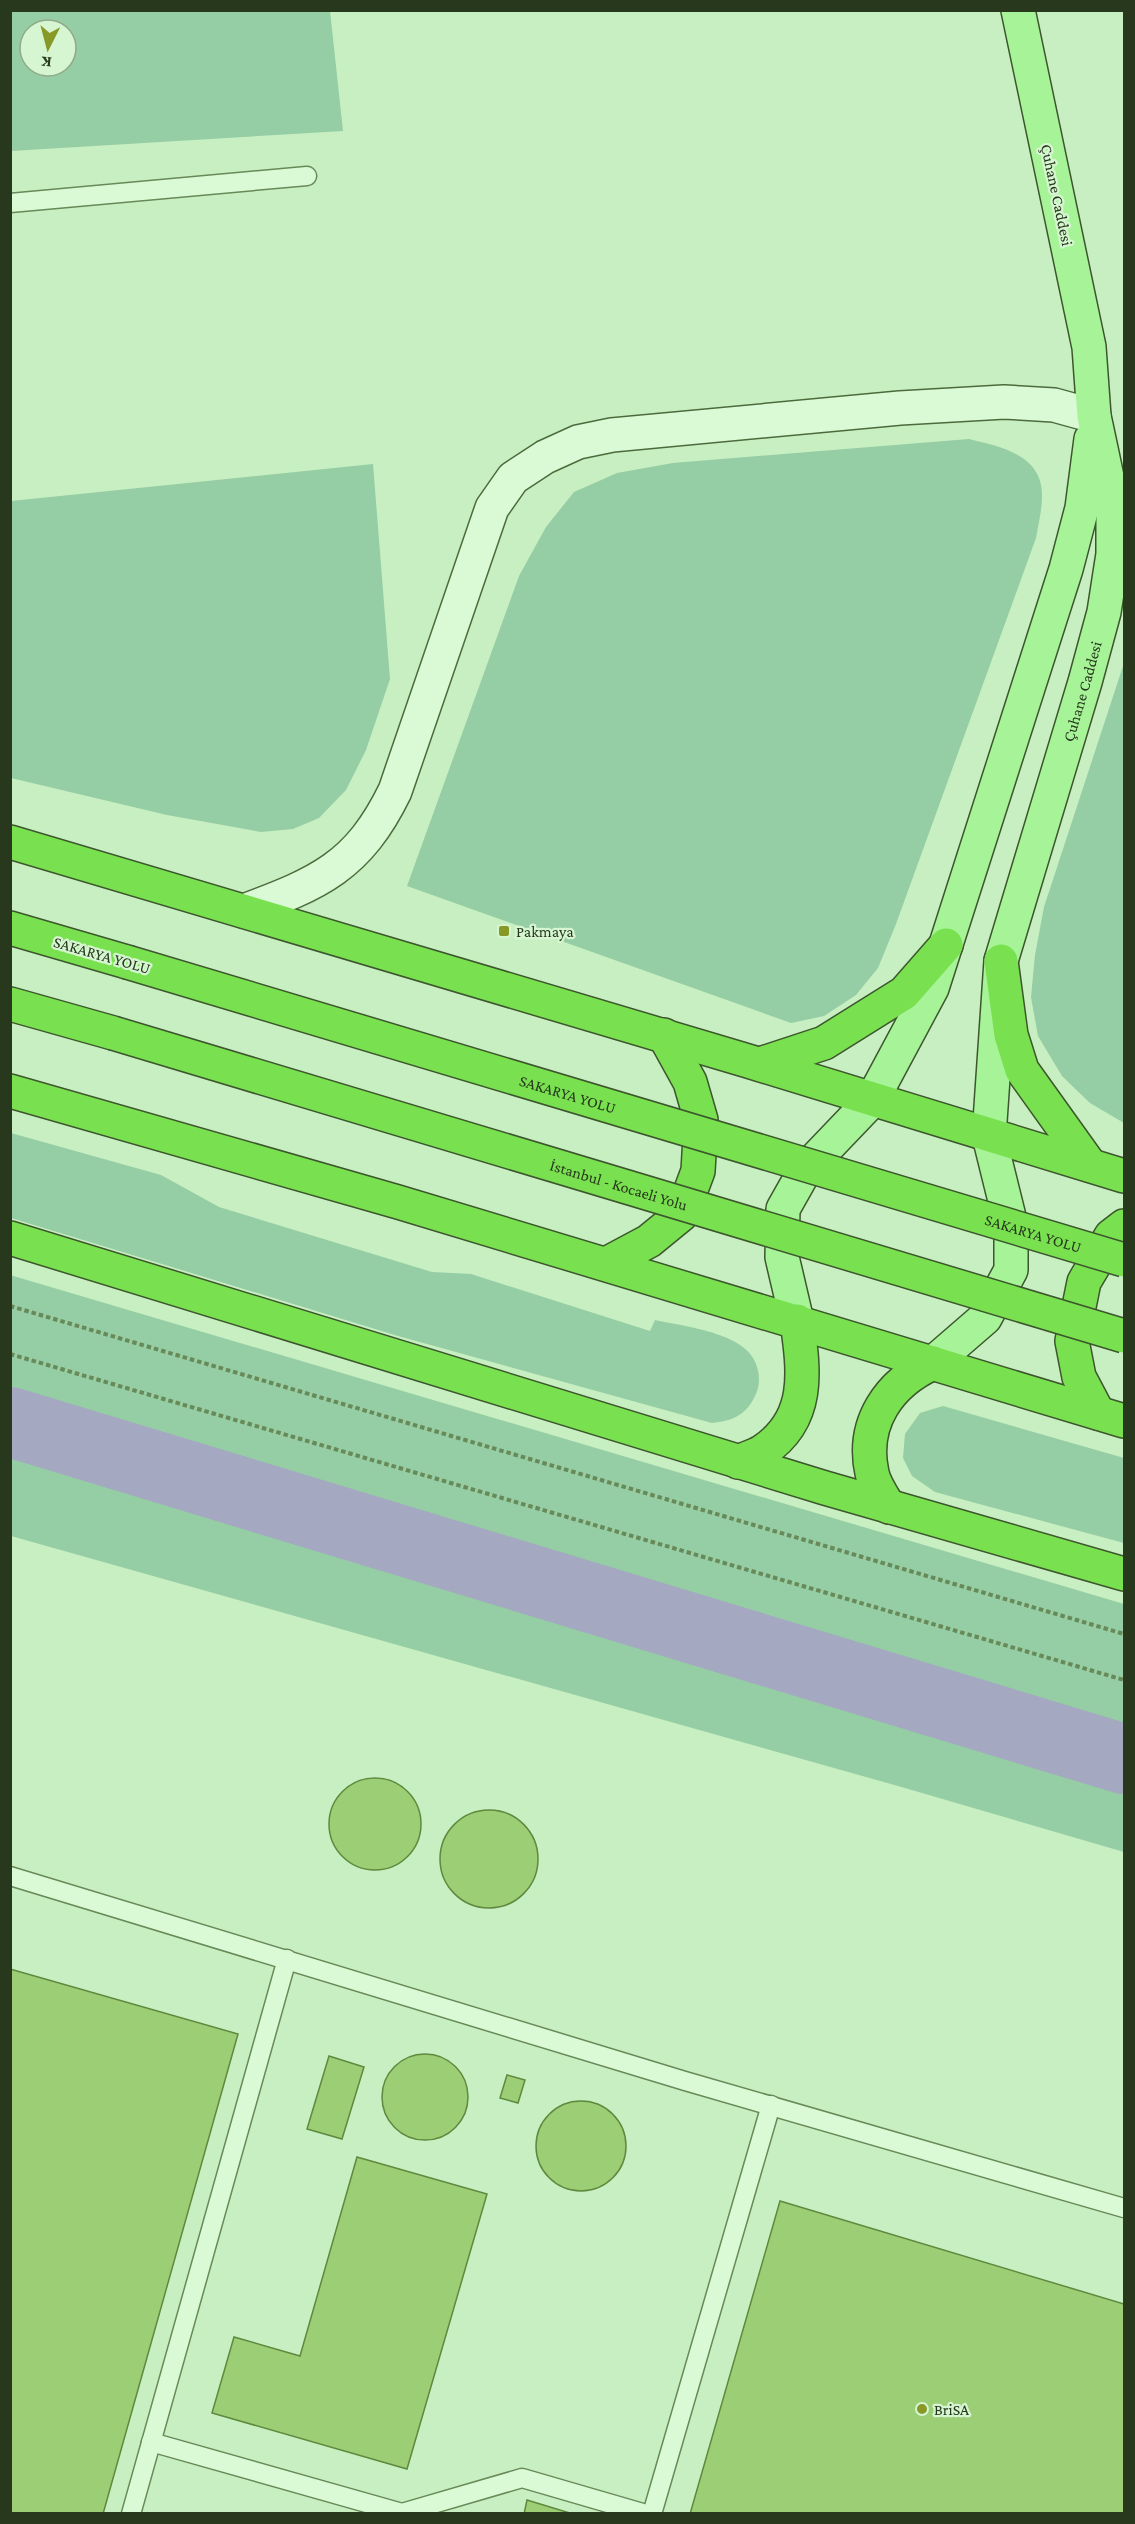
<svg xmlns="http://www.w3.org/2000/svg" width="1135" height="2524" font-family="'Crimson Pro',serif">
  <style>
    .green { fill: #95cda4; fill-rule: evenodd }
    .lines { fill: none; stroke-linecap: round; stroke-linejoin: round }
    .river { stroke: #a4a8c1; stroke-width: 70 }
    .building { fill: #9cce76; stroke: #5f893e; stroke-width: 1.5 }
    .lane-casing { stroke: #688958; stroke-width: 21 }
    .secondary-casing { stroke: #4c6b3c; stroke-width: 36 }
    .primary-casing { stroke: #3d562d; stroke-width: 36 }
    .highway-casing { stroke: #3d562d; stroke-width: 36 }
    .path { stroke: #688958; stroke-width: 4; stroke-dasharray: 4.5 3; stroke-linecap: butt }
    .lane { stroke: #daf9d5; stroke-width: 18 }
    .secondary { stroke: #daf9d5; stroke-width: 33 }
    .primary { stroke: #a6f398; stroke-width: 33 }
    .highway { stroke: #79e150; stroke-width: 33 }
    .highway-bridge-casing { stroke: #3d562d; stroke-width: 36; stroke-linecap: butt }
    .highway-bridge { stroke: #79e150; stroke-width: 33 }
    .poi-dot { fill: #889927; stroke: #d6f6d1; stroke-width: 2 }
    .labels { text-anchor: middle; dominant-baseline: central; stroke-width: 4.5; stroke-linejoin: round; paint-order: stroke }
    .street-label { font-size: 16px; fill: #27381d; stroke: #d6f6d1 }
    .poi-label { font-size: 16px; fill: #27381d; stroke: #d6f6d1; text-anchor: start }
  </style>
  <rect width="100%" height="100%" fill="#c8efc1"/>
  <g class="green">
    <path d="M 11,10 L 330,11 L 343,131 L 11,151 ZM 30,30 L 66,30 L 66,66 L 30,66 Z"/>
    <path d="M 969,439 C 994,445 1029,452 1039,478 C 1046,496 1039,520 1036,538 L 896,924 L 878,968 L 856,995 L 824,1016 L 791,1023 L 407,886 L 519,576 L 546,527 L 574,492 L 617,473 L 673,463 Z"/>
    <path d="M 373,464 L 390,679 L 366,750 L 346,790 L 319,818 L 293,829 L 261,832 L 167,815 L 11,778 L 11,501 Z"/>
    <path d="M 1124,663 L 1124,1123 L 1090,1103 L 1062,1076 L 1038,1036 L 1031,997 L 1035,955 L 1044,907 Z"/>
    <path d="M 11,1133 L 161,1175 L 219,1207 L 432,1272 L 471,1274 L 650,1331 L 655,1320 C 686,1327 753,1333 758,1371 C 760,1379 759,1390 754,1398 C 745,1416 731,1421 712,1423 L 398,1336 L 11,1218 Z"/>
    <path d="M 10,1275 L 1124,1604 L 1124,1852 L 898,1786 L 11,1536 Z"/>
    <path d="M 943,1406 L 1124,1458 L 1124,1543 L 935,1492 L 912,1476 L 903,1458 L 905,1434 L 920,1413 Z"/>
  </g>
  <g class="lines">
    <path class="river" d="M 10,1422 L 1124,1759"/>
  </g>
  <g class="building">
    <circle cx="375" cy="1824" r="46"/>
    <circle cx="489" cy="1859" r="49"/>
    <path d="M 10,1969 L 238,2034 L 103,2514 L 10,2514 Z"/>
    <circle cx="425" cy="2097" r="43"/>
    <path d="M 329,2056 L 364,2067 L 342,2139 L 307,2129 Z"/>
    <path d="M 507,2075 L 525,2080 L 518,2103 L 500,2098 Z"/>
    <circle cx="581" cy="2146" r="45"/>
    <path d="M 357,2157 L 487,2194 L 407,2469 L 212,2413 L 234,2337 L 300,2356 Z"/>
    <path d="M 780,2201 L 1124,2304 L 1124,2514 L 690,2514 Z"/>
    <path d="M 527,2500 L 573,2514 L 524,2514 Z"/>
  </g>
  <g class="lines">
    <defs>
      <g id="lane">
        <path d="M 10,203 L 307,176"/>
        <path d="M 10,1876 L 685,2081 L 1124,2208"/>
        <path d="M 151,2442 L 402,2513 L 522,2478 L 646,2514"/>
        <path d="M 131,2514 L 287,1959"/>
        <path d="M 652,2514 L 771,2105"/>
      </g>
      <path id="secondary" d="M 244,911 C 319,883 358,867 395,791 L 492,508 L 513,478 L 545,457 L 578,442 L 612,435 L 900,408 L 1004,402 L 1054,405 L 1094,416"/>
      <g id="primary">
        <path d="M 797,1321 L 782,1257 L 783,1209 L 805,1170 L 872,1100 L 932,988 L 1066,569 L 1082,508 L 1091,439"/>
        <path id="s1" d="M 933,1363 L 985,1318 L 1011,1270 L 1011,1225 L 989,1136 L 1001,961 L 1085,682 L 1104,612 L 1113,554 L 1113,505 L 1094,416 L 1089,347 L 1018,10"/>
      </g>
      <g id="highway">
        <path d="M 10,842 L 748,1061 L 1124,1176"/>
        <path d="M 10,928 L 127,962"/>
        <path d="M 1001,961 L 1011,1035 L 1022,1070 L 1090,1165"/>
        <path d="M 10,1004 L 113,1033"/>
        <path d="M 760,1064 L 824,1043 L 904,993 L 946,945"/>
        <path d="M 10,1091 L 398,1202 L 1124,1421"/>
        <path d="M 10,1238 L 825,1488 L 1124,1574"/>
        <path d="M 606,1264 L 649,1241 L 682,1214 L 698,1171 L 701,1120 L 690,1082 L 664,1035"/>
        <path d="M 1098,1413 L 1079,1377 L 1072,1341 L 1084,1282 L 1111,1236 L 1124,1226"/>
        <path d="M 738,1462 C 746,1458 756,1456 763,1451 C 811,1419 804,1371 797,1321"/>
        <path d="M 889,1507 C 883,1497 874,1484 872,1473 C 861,1423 889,1383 933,1363"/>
      </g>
    </defs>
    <use href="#lane" class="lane-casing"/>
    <use href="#secondary" class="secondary-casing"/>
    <use href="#primary" class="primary-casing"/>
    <use href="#highway" class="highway-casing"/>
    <g class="path">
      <path d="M 10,1306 L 1124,1634"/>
      <path d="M 10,1354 L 1124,1680"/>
    </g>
    <use href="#lane" class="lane"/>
    <use href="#secondary" class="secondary"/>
    <use href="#primary" class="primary"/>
    <use href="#highway" class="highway"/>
    <defs>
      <g id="highway-bridge">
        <path id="s2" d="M 127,962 L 1124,1260"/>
        <path id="s3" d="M 113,1033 L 1124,1336"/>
      </g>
    </defs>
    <use href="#highway-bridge" class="highway-bridge-casing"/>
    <use href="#highway-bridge" class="highway-bridge"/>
  </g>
  <g class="poi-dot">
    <rect x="498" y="925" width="12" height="12" rx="3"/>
    <circle cx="922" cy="2409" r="6"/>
  </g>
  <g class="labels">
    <g class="street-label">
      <text transform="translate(1057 195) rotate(78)">Çuhane Caddesi</text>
      <text stroke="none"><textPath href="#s1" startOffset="717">Çuhane Caddesi</textPath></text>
      <text transform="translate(102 955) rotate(16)">SAKARYA YOLU</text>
      <text stroke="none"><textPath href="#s2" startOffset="460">SAKARYA YOLU</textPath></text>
      <text stroke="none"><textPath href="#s3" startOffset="528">İstanbul - Kocaeli Yolu</textPath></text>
      <text stroke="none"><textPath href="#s2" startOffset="946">SAKARYA YOLU</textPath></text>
    </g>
    <g class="poi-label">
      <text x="516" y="931">Pakmaya</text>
      <text x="934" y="2409">BriSA</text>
    </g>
  </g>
  <rect width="1135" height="2524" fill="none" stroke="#27381d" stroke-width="24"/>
  <g transform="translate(48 48) rotate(186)"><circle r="28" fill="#d6f6d1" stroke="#90aa89" stroke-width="1.5"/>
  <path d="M0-4.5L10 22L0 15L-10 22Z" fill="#889927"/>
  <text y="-9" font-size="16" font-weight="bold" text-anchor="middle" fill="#27381d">K</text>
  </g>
</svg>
